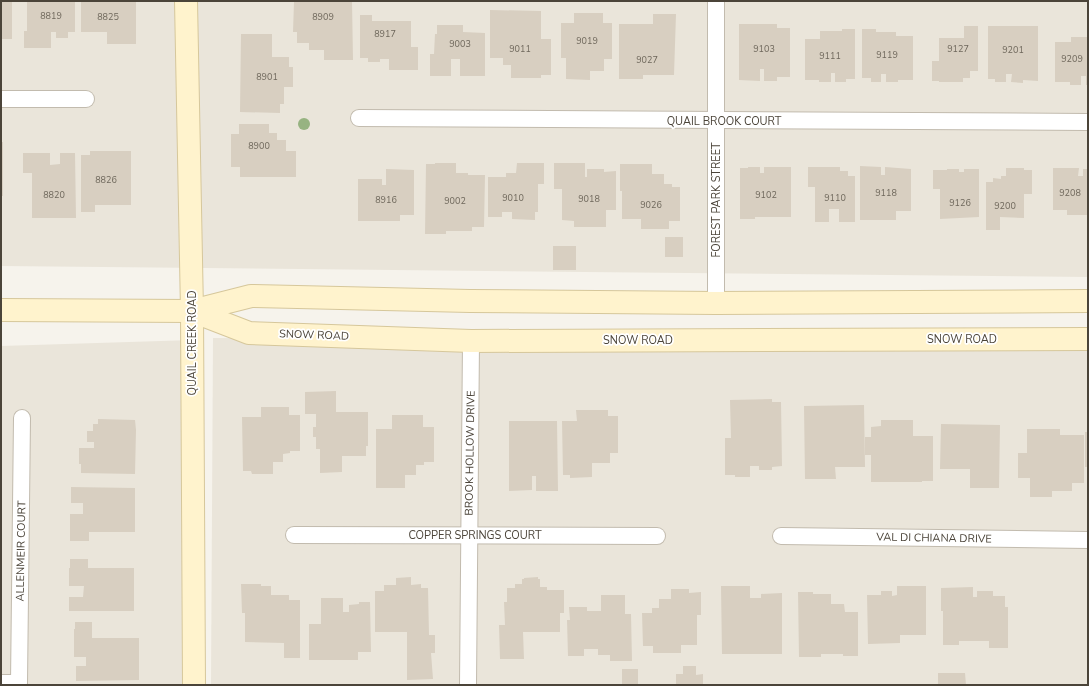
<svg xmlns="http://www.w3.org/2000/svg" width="1089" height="686" font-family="'Nunito Sans',sans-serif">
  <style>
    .residential { fill: #eae5da }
    .building { fill: #d8cfc1 }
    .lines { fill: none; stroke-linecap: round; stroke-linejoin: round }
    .street-casing { stroke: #c2bbae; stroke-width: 18 }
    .secondary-casing { stroke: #d6c79b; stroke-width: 24 }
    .street { stroke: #fff; stroke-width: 16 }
    .secondary { stroke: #fff3cd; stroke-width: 22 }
    .tree { fill: #97b381 }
    .labels { text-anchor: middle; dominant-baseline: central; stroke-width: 3.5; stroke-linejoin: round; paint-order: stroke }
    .number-label { font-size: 9px; fill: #6e675b }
    .street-label { font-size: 11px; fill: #4b4439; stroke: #fff }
  </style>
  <rect width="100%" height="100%" fill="#f6f3ec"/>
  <g class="residential">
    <path d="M 1,1 L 1088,1 L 1088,277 L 1,266 Z"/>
    <path d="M 213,338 L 1088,345 L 1088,685 L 211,685 Z"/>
    <path d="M 193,340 L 194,685 L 1,685 L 1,346 Z"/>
  </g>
  <g class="building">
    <rect x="1" y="1" width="11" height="38"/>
    <path d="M 27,1 L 75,1 L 75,32 L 68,32 L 68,38 L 56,38 L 56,32 L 51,32 L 51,48 L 24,48 L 24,31 L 27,31 Z"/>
    <path d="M 81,1 L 136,1 L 136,44 L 107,44 L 107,32 L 81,32 Z"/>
    <path d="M 328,1 L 352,1 L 353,60 L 324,60 L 324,50 L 309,50 L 309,43 L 297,43 L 297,32 L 293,32 L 294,2 L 328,2 Z"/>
    <path d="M 490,10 L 541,11 L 541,39 L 551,39 L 551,75 L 541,75 L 541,78 L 511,78 L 511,65 L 503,65 L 503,58 L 490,58 Z"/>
    <path d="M 574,13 L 603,13 L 603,23 L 612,23 L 612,59 L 604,59 L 604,71 L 590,71 L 590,80 L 566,79 L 566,58 L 561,58 L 561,23 L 574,23 Z"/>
    <path d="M 653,14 L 676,14 L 674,75 L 643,75 L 643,79 L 619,79 L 619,24 L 653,24 Z"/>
    <path d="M 360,15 L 372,15 L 372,21 L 411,21 L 411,47 L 418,47 L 418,70 L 389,70 L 389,59 L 380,59 L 380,62 L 368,62 L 368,58 L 360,58 Z"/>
    <path d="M 739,24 L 777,24 L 777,28 L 790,28 L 790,77 L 777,77 L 777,81 L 764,81 L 764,69 L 760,69 L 760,81 L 739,80 Z"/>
    <path d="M 437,25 L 463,25 L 463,32 L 485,33 L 485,76 L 460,76 L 460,59 L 451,59 L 451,76 L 430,76 L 430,54 L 434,54 L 435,34 L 437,34 Z"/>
    <path d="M 964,26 L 978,26 L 978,71 L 970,71 L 970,78 L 963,78 L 963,82 L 939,82 L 939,81 L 932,81 L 932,61 L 939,61 L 939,38 L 964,38 Z"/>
    <path d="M 988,26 L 1038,26 L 1038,81 L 1023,80 L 1023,83 L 1011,82 L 1012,74 L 1006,74 L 1006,82 L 995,82 L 995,79 L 988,79 Z"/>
    <path d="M 842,29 L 855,29 L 855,79 L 846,79 L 846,82 L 835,82 L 835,73 L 831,73 L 831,82 L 819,82 L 819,80 L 805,80 L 805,39 L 820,39 L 820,31 L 842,31 Z"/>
    <path d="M 862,29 L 876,29 L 876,32 L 896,32 L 896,36 L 913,36 L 913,80 L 898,80 L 898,82 L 886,82 L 886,74 L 881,74 L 881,82 L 871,82 L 871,78 L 862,78 Z"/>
    <path d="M 241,34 L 272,34 L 272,57 L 289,57 L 289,67 L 293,67 L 293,87 L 284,87 L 284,104 L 280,104 L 280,113 L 240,112 Z"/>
    <path d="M 1071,37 L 1088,37 L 1088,85 L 1086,85 L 1086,76 L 1081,76 L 1081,85 L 1070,85 L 1070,82 L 1055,82 L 1055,42 L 1071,42 Z"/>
    <path d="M 239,124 L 269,124 L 269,133 L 277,133 L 277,140 L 286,140 L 286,151 L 296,151 L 296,177 L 240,177 L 240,167 L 231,167 L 231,134 L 239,134 Z"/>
    <rect x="1" y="142" width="2" height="54"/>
    <path d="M 90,151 L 131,151 L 131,205 L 95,205 L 95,212 L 81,212 L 81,155 L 90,155 Z"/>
    <path d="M 23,153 L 50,153 L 50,165 L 60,164 L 60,153 L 75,153 L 76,218 L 32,218 L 32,173 L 23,173 Z"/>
    <path d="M 435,163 L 456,163 L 456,173 L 468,173 L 468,175 L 485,175 L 484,227 L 472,227 L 472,231 L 446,231 L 446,234 L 425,234 L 426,164 L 435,164 Z"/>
    <path d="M 517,163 L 544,163 L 544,184 L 538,184 L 538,212 L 535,212 L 535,220 L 512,219 L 512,212 L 502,212 L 502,217 L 488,217 L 488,177 L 506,177 L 506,173 L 516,173 Z"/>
    <path d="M 554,163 L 585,163 L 585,177 L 587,177 L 587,169 L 604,169 L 604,172 L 616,171 L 616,210 L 606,210 L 606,227 L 574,227 L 574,221 L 562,220 L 562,189 L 554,189 Z"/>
    <path d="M 620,164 L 652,164 L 652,174 L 664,174 L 664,184 L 672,184 L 672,187 L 680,187 L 680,221 L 669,221 L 669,229 L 641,229 L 641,219 L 622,219 L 622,191 L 620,191 Z"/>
    <path d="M 860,166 L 881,167 L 881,175 L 885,175 L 885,167 L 911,169 L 911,211 L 896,211 L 896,220 L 860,220 Z"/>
    <path d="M 748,167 L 760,167 L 760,173 L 764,173 L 764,167 L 791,167 L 791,217 L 755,217 L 755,219 L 740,219 L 740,168 L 748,168 Z"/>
    <path d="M 808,167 L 840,167 L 840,171 L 848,171 L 848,176 L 855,176 L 855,222 L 839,222 L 839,209 L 829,209 L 829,222 L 815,222 L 815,187 L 808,187 Z"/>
    <path d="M 1006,168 L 1024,168 L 1024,170 L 1032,170 L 1032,194 L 1024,194 L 1024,218 L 1000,217 L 1000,230 L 986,230 L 986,182 L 993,182 L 993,178 L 1001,179 L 1001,176 L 1006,176 Z"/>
    <path d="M 1053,168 L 1079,168 L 1078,176 L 1083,176 L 1083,169 L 1088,169 L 1088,215 L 1067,215 L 1067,210 L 1053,210 Z"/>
    <path d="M 386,169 L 414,170 L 414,215 L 400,215 L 400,221 L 358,221 L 358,179 L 382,179 L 382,185 L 386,185 Z"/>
    <path d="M 947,169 L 959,169 L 959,172 L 964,172 L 964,169 L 979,169 L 979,217 L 940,219 L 940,189 L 933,189 L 933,170 L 947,170 Z"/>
    <rect x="665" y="237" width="18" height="20"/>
    <rect x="553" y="246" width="23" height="24"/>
    <path d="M 336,391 L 336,412 L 368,412 L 368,446 L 366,446 L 366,456 L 342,456 L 342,472 L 320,473 L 320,449 L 316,449 L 316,437 L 313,437 L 313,427 L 316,427 L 316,414 L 305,414 L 305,392 Z"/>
    <path d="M 772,399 L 772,402 L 781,402 L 782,466 L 772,467 L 772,470 L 759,470 L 759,466 L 750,466 L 750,477 L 735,477 L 735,475 L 725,475 L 725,438 L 731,438 L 730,400 Z"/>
    <path d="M 864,405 L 865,467 L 835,467 L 836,479 L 805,479 L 804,406 Z"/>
    <path d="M 261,407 L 289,407 L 289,415 L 300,415 L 300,451 L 290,451 L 290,453 L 283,454 L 283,462 L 273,462 L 273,474 L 252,474 L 251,471 L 243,471 L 242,417 L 261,417 Z"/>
    <path d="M 576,410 L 608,410 L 608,416 L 618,416 L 618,453 L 610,453 L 610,463 L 592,463 L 592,477 L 570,478 L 570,475 L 563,475 L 562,421 L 577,421 Z"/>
    <path d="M 392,415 L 423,415 L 423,427 L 434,427 L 434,462 L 424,462 L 424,465 L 416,465 L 416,475 L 405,475 L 405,488 L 376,488 L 376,429 L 392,429 Z"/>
    <path d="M 98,419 L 135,420 L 136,430 L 135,474 L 81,473 L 81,464 L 79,464 L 79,448 L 94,448 L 94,442 L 87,442 L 87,431 L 93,431 L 93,424 L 98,424 Z"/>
    <path d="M 881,420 L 913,420 L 913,436 L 933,436 L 933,481 L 922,481 L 922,482 L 871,482 L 871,455 L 865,455 L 865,437 L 871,437 L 871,427 L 881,426 Z"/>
    <path d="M 509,421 L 557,421 L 558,491 L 536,491 L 536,476 L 532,476 L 532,490 L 509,491 Z"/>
    <path d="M 941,424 L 1000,425 L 999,488 L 970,488 L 970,469 L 940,469 Z"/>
    <path d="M 1027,429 L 1060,429 L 1060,435 L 1084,435 L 1084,483 L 1072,483 L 1072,491 L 1052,491 L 1052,497 L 1030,497 L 1030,478 L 1018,478 L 1018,453 L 1027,453 Z"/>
    <rect x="1085" y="432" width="3" height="35"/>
    <path d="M 71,487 L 135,488 L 135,532 L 89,532 L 89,541 L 70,541 L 70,514 L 83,514 L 83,503 L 71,503 Z"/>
    <path d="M 70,559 L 88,559 L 88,568 L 134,568 L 134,611 L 69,611 L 69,597 L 83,597 L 84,586 L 69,586 L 69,568 L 70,568 Z"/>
    <path d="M 411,577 L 411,585 L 421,584 L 421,588 L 428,588 L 429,635 L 435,635 L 435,653 L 431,653 L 433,679 L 407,680 L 407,632 L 375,632 L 375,591 L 384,591 L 384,585 L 396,585 L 396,578 Z"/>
    <path d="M 538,577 L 538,579 L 540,579 L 540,587 L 547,587 L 547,590 L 564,590 L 564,613 L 560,613 L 560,632 L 523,632 L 524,659 L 500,659 L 499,625 L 505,625 L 504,602 L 507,602 L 507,588 L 515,588 L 515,584 L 522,584 L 522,579 L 524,579 L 524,578 Z"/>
    <path d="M 241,584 L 261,584 L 261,586 L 271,586 L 271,595 L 289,595 L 289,600 L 300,600 L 300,658 L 284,658 L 284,643 L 245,642 L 245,613 L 242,613 Z"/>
    <path d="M 721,586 L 750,586 L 750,598 L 761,598 L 761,594 L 782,593 L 782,654 L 722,654 Z"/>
    <path d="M 897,586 L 926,586 L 926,635 L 900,635 L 900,643 L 868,644 L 867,595 L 881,595 L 881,591 L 892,591 L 892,596 L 897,595 Z"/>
    <path d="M 973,587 L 973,597 L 977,597 L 977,591 L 993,591 L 993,596 L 1005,596 L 1005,607 L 1008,607 L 1008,648 L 989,648 L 989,641 L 959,641 L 959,645 L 943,645 L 943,611 L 941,611 L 941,588 Z"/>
    <path d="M 671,589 L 689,589 L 689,593 L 701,592 L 701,615 L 697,615 L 697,645 L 681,645 L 681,653 L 653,653 L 653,646 L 643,646 L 642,613 L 652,613 L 652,608 L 659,608 L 659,599 L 671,599 Z"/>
    <path d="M 798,592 L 813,592 L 813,594 L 831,594 L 831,604 L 844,604 L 845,612 L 858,612 L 858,656 L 843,656 L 843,654 L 821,654 L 821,657 L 799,657 Z"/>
    <path d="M 601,595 L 625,595 L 625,614 L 631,614 L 632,661 L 610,661 L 610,655 L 598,655 L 598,649 L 584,649 L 584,656 L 568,656 L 567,620 L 570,620 L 569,607 L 587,607 L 587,611 L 601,611 Z"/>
    <path d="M 321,598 L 343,598 L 343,612 L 349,612 L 349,605 L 359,604 L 359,602 L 370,602 L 371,652 L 358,652 L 358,660 L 309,660 L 309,624 L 321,624 Z"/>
    <path d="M 75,622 L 92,622 L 92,638 L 139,638 L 139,680 L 76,681 L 76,666 L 86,666 L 86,657 L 74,657 L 74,629 L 75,629 Z"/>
    <path d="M 683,666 L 696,666 L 696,675 L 703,674 L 703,685 L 676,685 L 676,674 L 683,674 Z"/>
    <rect x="622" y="669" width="16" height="16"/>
    <path d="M 938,673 L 965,673 L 966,685 L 938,685 Z"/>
  </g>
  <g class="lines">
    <defs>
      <g id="street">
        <path d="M 1,99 L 86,99"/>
        <path d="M 359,118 L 1088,122"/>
        <path d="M 716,303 L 716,1"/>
        <path d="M 294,535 L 657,536"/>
        <path d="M 781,536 L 1088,540"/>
        <path d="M 1,683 L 19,683 L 22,418"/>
        <path d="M 468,685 L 471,341"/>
      </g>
      <g id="secondary">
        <path d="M 186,1 L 192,311 L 194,685"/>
        <path d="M 1,310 L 192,311 L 251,296 L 470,301 L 716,303 L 1088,301"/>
        <path d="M 192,311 L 249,333 L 471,341 L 1088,339"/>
      </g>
    </defs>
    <use href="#street" class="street-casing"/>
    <use href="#secondary" class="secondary-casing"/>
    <use href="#street" class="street"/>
    <use href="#secondary" class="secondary"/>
  </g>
  <circle class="tree" cx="304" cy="124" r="6"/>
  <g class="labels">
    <g class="number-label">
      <text x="51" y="16">8819</text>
      <text x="108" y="17">8825</text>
      <text x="323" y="17">8909</text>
      <text x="385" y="34">8917</text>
      <text x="587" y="41">9019</text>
      <text x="460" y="44">9003</text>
      <text x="520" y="49">9011</text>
      <text x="764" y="49">9103</text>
      <text x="958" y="49">9127</text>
      <text x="1013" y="50">9201</text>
      <text x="887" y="55">9119</text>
      <text x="830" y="56">9111</text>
      <text x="1072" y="59">9209</text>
      <text x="647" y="60">9027</text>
      <text x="267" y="77">8901</text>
      <text x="259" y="146">8900</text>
      <text x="106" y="180">8826</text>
      <text x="886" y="193">9118</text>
      <text x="1070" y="193">9208</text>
      <text x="54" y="195">8820</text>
      <text x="766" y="195">9102</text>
      <text x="513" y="198">9010</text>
      <text x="835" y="198">9110</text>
      <text x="589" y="199">9018</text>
      <text x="386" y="200">8916</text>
      <text x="455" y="201">9002</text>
      <text x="960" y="203">9126</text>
      <text x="651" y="205">9026</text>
      <text x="1005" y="206">9200</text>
    </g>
    <g class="street-label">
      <text x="724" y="121">QUAIL BROOK COURT</text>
      <text transform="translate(716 200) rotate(-90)">FOREST PARK STREET</text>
      <text transform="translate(314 335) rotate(2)">SNOW ROAD</text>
      <text x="962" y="339">SNOW ROAD</text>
      <text x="638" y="340">SNOW ROAD</text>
      <text transform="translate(192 343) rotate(-90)">QUAIL CREEK ROAD</text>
      <text transform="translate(470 453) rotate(-89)">BROOK HOLLOW DRIVE</text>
      <text x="475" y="535">COPPER SPRINGS COURT</text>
      <text transform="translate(934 538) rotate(1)">VAL DI CHIANA DRIVE</text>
      <text transform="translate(21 551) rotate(-89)">ALLENMEIR COURT</text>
    </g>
  </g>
  <rect width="1089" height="686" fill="none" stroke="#4b4439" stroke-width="4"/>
</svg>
